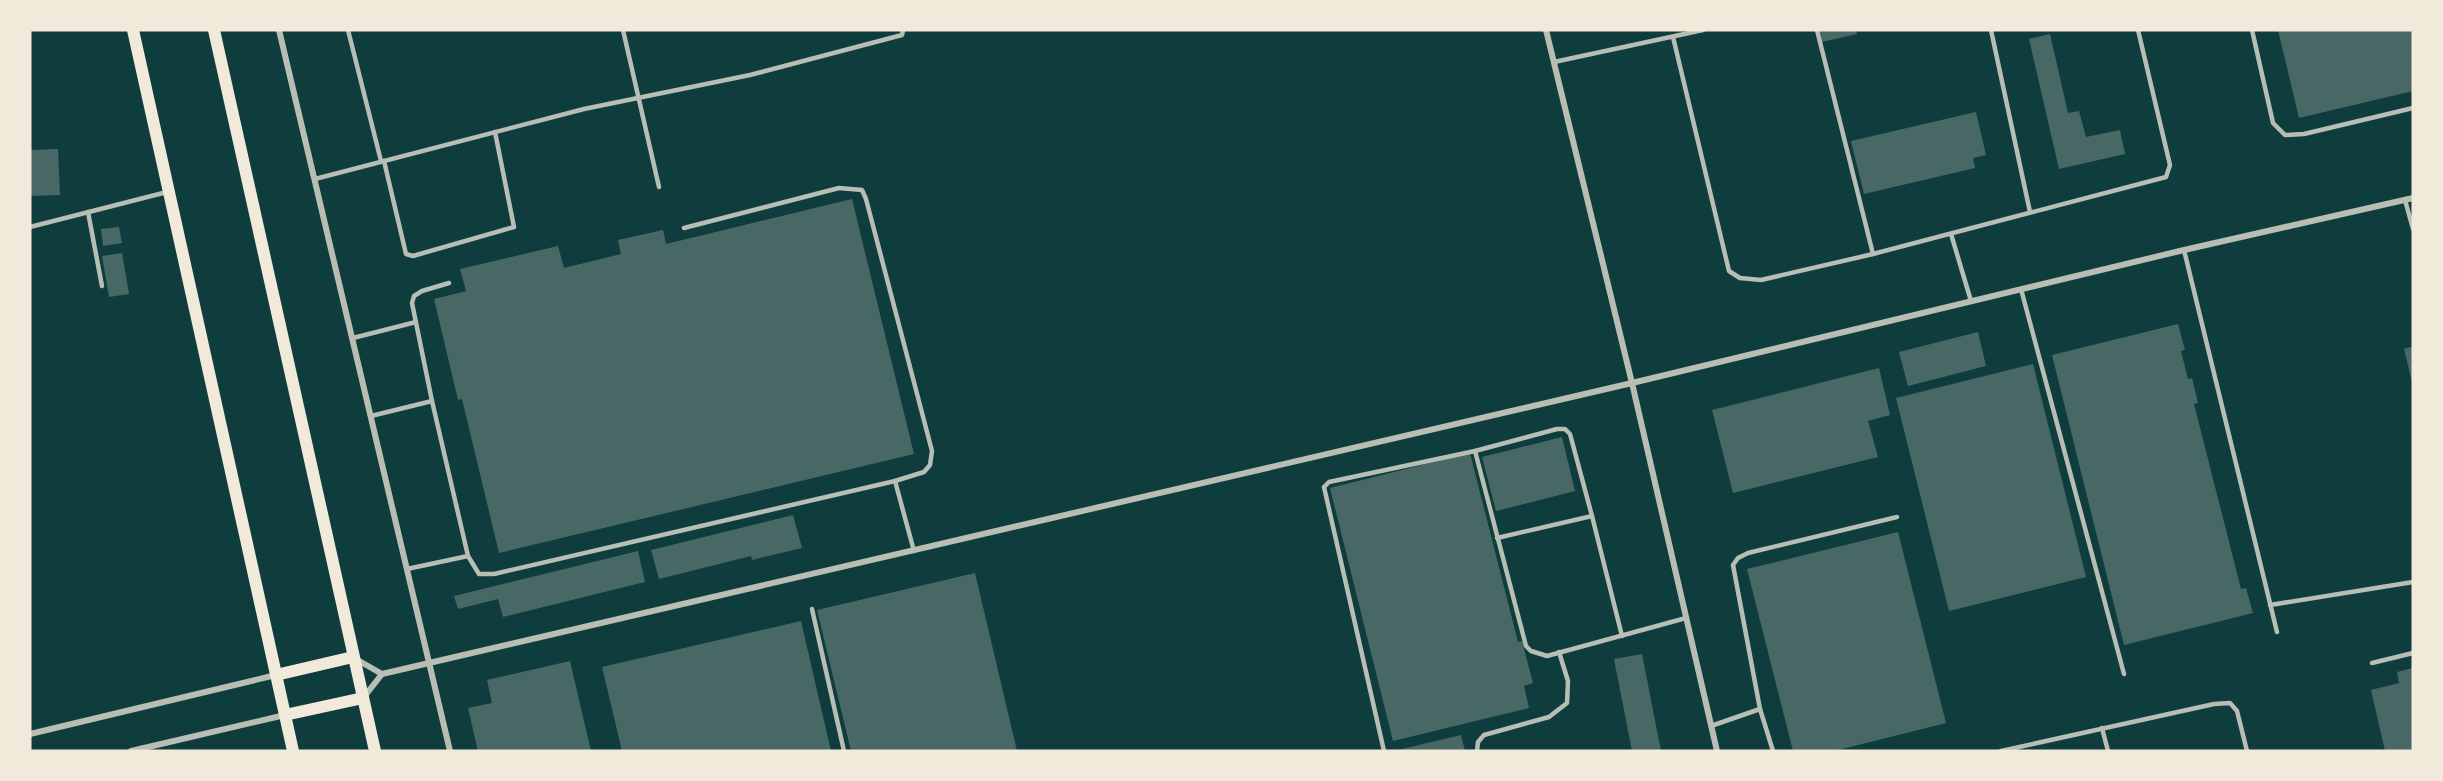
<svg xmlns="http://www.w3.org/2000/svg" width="2443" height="781" font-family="Roboto,sans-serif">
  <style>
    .building { fill: #486865 }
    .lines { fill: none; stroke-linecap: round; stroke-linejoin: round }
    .service { stroke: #b8beb3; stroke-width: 4.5 }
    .minor { stroke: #b8beb3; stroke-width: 6 }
    .secondary { stroke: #f1e9da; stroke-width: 12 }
  </style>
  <rect width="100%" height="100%" fill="#0f3d3e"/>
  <g class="building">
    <path d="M 1820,30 L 1856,30 L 1857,34 L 1822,42 Z"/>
    <path d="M 2278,30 L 2413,30 L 2413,91 L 2299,118 Z"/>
    <path d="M 2050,34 L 2068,113 L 2079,111 L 2086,137 L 2120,130 L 2125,154 L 2059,169 L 2029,39 Z"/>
    <path d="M 1976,112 L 1986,155 L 1973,158 L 1975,168 L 1864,194 L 1851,141 Z"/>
    <path d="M 58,149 L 60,195 L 30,196 L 30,150 Z"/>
    <path d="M 852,199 L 914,454 L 499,553 L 462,399 L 458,400 L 434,299 L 466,291 L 460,269 L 558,246 L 564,268 L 621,254 L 618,240 L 663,230 L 666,244 Z"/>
    <path d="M 119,227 L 122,243 L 103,246 L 101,229 Z"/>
    <path d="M 122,253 L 129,294 L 109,297 L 102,256 Z"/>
    <path d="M 2178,324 L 2185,350 L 2181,351 L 2188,379 L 2192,378 L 2198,403 L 2194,404 L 2241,589 L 2246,588 L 2253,613 L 2124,645 L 2052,355 Z"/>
    <path d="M 1978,332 L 1986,366 L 1908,386 L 1899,352 Z"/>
    <path d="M 2413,346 L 2413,381 L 2412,382 L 2404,349 Z"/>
    <path d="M 2033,364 L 2086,577 L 1949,611 L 1896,398 Z"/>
    <path d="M 1879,368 L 1890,415 L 1868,421 L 1878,457 L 1733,493 L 1712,410 Z"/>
    <path d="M 1562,437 L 1575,491 L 1496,511 L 1482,457 Z"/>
    <path d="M 1470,453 L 1518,642 L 1522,641 L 1533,683 L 1524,686 L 1529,708 L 1393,741 L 1330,488 Z"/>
    <path d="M 793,515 L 802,548 L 752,560 L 751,556 L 659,579 L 651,550 Z"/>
    <path d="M 1898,532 L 1946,723 L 1834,751 L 1793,751 L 1747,569 Z"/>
    <path d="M 638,551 L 645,582 L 503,617 L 498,599 L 458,609 L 454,596 Z"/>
    <path d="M 975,573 L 1017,751 L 851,751 L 817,610 Z"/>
    <path d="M 801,621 L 831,751 L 622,751 L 602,667 Z"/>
    <path d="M 1642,654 L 1661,751 L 1632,751 L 1614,659 Z"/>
    <path d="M 570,661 L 591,751 L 478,751 L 468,708 L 492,703 L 487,680 Z"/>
    <path d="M 2413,668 L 2413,751 L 2385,751 L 2371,690 L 2399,683 L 2397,672 Z"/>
    <path d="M 1461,735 L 1465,751 L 1398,751 L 1398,750 Z"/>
  </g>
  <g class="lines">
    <g class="service">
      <path d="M 348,30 L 381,161"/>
      <path d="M 623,30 L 659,187"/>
      <path d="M 1817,30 L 1873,254"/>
      <path d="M 1991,30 L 2030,212"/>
      <path d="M 2252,30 L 2273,123 L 2285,135 L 2304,134 L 2413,108"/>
      <path d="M 1673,37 L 1729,271 L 1740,278 L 1761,280 L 1873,254 L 2166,177 L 2170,165 L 2138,30"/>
      <path d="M 1554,62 L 1703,30"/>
      <path d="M 384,161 L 406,254 L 413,256 L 514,227 L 495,132"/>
      <path d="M 315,179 L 584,109 L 750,75 L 902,35 L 903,30"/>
      <path d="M 2405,200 L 2413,229"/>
      <path d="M 88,212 L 102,286"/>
      <path d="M 30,227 L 167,192"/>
      <path d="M 1951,234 L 1971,301"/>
      <path d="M 2184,250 L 2277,632"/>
      <path d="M 449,283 L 422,291 L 414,296 L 412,303 L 432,401 L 468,556 L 479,574 L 494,574 L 895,481 L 924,472 L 930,465 L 932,451 L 866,199 L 862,190 L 839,188 L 684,228"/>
      <path d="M 2021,289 L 2124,674"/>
      <path d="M 353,338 L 416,322"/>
      <path d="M 371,416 L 432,401"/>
      <path d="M 1475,451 L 1526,646 L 1531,651 L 1547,656 L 1686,618"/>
      <path d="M 895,481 L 914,551"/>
      <path d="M 1497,538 L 1592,516 L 1622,636"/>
      <path d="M 407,569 L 468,556"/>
      <path d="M 2270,605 L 2413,582"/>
      <path d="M 812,609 L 844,751"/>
      <path d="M 2372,663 L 2413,653"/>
      <path d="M 1711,726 L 1760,709"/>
      <path d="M 2102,728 L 2108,751"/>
      <path d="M 1384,751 L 1324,487 L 1329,482 L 1475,451 L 1557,429 L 1565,429 L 1570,434 L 1592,516"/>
      <path d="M 1477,751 L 1478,742 L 1484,735 L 1549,717 L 1567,703 L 1568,681 L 1559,652"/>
      <path d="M 1773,751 L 1760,709 L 1733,565 L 1738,558 L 1748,553 L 1897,517"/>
      <path d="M 2001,751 L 2214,704 L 2230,703 L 2237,711 L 2247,751"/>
    </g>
    <g class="minor">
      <path d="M 279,30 L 450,751"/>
      <path d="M 1546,30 L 1632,383 L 1717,751"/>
      <path d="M 354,658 L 382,674"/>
      <path d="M 382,674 L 1632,383 L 2184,250 L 2413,198"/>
      <path d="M 364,697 L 382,674"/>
      <path d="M 30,734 L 276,675"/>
      <path d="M 131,751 L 285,715"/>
    </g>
    <g class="secondary">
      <path d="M 133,30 L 293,751"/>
      <path d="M 214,30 L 375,751"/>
      <path d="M 276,675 L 353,657"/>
      <path d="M 285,715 L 363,698"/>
    </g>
  </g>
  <rect width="2443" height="781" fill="none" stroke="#f1e9da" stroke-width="63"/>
</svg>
